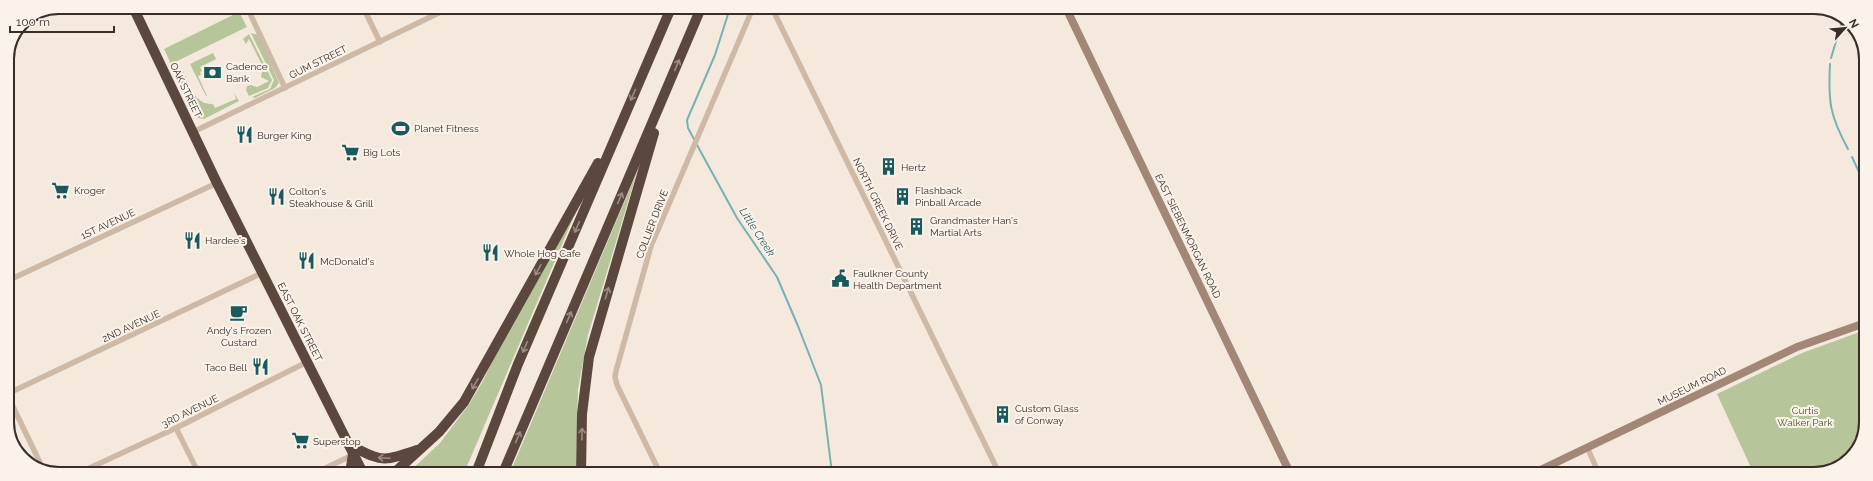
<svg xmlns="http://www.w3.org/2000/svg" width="1873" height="481" font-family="Raleway,sans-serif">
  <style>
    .green { fill: #b6c59a }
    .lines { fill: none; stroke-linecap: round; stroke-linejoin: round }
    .stream { stroke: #78b1b4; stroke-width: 2 }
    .street { stroke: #ceb9a6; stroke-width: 5.5 }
    .secondary { stroke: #a28777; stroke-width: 8 }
    .highway { stroke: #5b473e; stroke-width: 10 }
    .oneway { stroke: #9b8c82 }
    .labels { text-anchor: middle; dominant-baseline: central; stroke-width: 4; stroke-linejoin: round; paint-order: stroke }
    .street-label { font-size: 10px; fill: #392d28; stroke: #fbf3e9 }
    .poi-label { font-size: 10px; fill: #392d28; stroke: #fbf3e9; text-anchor: start }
    .park-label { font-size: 10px; fill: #485a29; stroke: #fbf3e9 }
    .water-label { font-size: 11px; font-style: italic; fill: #195a5f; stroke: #fbf3e9 }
    .rim { fill: none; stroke: #392d28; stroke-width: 2 }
  </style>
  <rect width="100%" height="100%" fill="#f4e9dc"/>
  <g class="green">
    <path d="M 239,12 L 247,27 L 171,64 L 164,49 Z"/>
    <path d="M 251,33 L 258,35 L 279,83 L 275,88 L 255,98 L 252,97 L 270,89 L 274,80 Z"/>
    <path d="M 249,34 L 272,80 L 268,88 L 249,96 L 246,90 L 247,86 L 251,85 L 257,87 L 269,81 L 261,77 L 263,67 L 249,39 L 246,44 L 243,39 Z"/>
    <path d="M 213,53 L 216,59 L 200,67 L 202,71 L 200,72 L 201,75 L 198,76 L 207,96 L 206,96 L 190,64 Z"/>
    <path d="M 181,70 L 183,71 C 190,85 194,105 213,104 L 215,108 L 236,99 L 234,93 L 239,101 L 204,119 L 198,118 L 176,74 Z"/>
    <path d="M 637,172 L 588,335 L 578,389 L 576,473 L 510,473 Z"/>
    <path d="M 575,214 L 464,473 L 408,473 L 440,443 L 470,403 L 484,379 L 502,340 Z"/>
    <path d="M 1865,330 L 1864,435 L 1846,463 L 1814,474 L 1754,474 L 1717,394 L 1802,353 Z"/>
  </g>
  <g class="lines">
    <g class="stream">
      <path d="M 1831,58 L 1843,18"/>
      <path d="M 1830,64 C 1828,102 1830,116 1848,149"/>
      <path d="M 695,141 L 688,128 L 687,120 L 715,55 L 730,8"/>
      <path d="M 697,145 L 737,218 L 777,277 L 798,326 L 821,385 L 832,473"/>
      <path d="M 1852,157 L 1859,172 L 1865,198"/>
    </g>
    <g class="street">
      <path d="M 247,7 L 285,88"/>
      <path d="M 363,7 L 380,42"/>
      <path d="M 772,8 L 999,473"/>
      <path d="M 193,132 L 451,7"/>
      <path d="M 7,281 L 217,183"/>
      <path d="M 7,394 L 262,273"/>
      <path d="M 7,394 L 44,471"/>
      <path d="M 176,428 L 198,472"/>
      <path d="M 1587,447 L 1599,474"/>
      <path d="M 81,472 L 176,428 L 307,362"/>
      <path d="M 315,473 L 353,455"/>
      <path d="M 660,473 L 617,385 L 615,377 L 616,371 L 651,246 L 753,8"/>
    </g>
    <g class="secondary">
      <path d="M 1066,8 L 1290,473"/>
      <path d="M 1532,474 L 1797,347 L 1865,323"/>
    </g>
    <g class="highway">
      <path d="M 133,7 L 217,183 L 363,473"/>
      <path d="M 349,445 C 383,461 380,463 417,450"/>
      <path d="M 350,473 L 353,454"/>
      <path d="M 394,473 L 439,432 L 464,402 L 598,163"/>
      <path d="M 476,473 L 518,364 L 671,8"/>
      <path d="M 503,473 L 701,8"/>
      <path d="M 581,473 L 582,414 L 589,357 L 654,133"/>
    </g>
  </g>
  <defs><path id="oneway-shaft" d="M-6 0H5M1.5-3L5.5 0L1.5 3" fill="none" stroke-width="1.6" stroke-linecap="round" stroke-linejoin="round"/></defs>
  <g class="oneway">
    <use href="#oneway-shaft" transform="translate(677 65) rotate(-67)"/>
    <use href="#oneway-shaft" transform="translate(633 95) rotate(113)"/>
    <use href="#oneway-shaft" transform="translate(620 198) rotate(-67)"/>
    <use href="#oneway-shaft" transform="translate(577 227) rotate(113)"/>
    <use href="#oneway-shaft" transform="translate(538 270) rotate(119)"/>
    <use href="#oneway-shaft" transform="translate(607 293) rotate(-74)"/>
    <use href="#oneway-shaft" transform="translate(569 317) rotate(-67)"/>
    <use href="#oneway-shaft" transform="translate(525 347) rotate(113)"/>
    <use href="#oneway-shaft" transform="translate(475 384) rotate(120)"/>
    <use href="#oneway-shaft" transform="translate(582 434) rotate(-89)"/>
    <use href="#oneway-shaft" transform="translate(518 437) rotate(-67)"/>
    <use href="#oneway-shaft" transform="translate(384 458) rotate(-177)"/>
  </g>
  <defs>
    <symbol id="bank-bare" viewBox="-9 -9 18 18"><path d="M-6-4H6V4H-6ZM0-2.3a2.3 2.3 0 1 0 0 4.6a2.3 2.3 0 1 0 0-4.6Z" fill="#195a5f" stroke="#fbf3e9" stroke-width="2.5" paint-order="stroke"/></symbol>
    <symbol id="stadium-bare" viewBox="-9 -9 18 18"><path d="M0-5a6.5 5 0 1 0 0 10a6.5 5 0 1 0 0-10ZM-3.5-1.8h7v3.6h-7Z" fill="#195a5f" stroke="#fbf3e9" stroke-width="2.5" paint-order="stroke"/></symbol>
    <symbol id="restaurant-bare" viewBox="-9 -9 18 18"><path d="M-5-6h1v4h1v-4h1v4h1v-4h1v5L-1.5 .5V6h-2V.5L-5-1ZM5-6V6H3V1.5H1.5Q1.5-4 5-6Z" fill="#195a5f" stroke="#fbf3e9" stroke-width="2.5" paint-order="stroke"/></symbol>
    <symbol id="supermarket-bare" viewBox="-9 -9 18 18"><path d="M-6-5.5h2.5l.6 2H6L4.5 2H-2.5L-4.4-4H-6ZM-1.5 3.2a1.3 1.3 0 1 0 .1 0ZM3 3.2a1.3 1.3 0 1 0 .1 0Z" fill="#195a5f" stroke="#fbf3e9" stroke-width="2.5" paint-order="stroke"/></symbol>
    <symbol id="building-bare" viewBox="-9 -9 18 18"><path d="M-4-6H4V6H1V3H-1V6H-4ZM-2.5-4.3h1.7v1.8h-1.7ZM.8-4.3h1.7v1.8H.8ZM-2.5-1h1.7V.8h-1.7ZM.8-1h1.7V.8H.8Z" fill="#195a5f" stroke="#fbf3e9" stroke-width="2.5" paint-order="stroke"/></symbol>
    <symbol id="civic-bare" viewBox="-9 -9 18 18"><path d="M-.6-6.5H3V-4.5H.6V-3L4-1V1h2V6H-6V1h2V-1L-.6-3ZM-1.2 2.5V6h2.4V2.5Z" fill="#195a5f" stroke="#fbf3e9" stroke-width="2.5" paint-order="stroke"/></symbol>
    <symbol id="cafe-bare" viewBox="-9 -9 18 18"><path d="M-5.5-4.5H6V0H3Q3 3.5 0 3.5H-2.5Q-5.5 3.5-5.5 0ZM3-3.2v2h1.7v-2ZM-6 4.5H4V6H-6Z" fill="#195a5f" stroke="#fbf3e9" stroke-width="2.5" paint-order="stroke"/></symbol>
  </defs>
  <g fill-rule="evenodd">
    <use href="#bank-bare" x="200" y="60" width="25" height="25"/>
    <use href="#stadium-bare" x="388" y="116" width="25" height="25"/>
    <use href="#restaurant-bare" x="232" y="122" width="25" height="25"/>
    <use href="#supermarket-bare" x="338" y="140" width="25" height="25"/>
    <use href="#building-bare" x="876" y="154" width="25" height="25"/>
    <use href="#supermarket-bare" x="48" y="178" width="25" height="25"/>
    <use href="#building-bare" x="890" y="184" width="25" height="25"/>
    <use href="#restaurant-bare" x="264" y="184" width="25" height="25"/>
    <use href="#building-bare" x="904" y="214" width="25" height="25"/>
    <use href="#restaurant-bare" x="180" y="228" width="25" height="25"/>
    <use href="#restaurant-bare" x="478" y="240" width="25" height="25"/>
    <use href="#restaurant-bare" x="294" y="248" width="25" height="25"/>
    <use href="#civic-bare" x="828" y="266" width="25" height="25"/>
    <use href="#cafe-bare" x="226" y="300" width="25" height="25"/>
    <use href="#restaurant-bare" x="248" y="354" width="25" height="25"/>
    <use href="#building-bare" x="990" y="402" width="25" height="25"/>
    <use href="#supermarket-bare" x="288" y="428" width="25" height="25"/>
  </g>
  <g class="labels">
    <g class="street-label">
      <text transform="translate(318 62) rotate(-26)">GUM STREET</text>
      <text transform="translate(186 90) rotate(64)">OAK STREET</text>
      <text transform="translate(878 204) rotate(64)">NORTH CREEK DRIVE</text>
      <text transform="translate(108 224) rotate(-25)">1ST AVENUE</text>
      <text transform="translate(652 224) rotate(-69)">COLLIER DRIVE</text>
      <text transform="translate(1188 236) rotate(64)">EAST SIEBENMORGAN ROAD</text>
      <text transform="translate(300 322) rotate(63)">EAST OAK STREET</text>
      <text transform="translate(131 326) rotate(-25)">2ND AVENUE</text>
      <text transform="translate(1692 386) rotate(-26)">MUSEUM ROAD</text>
      <text transform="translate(190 411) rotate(-26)">3RD AVENUE</text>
    </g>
    <g class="poi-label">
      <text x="226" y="66">Cadence<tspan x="226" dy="12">Bank</tspan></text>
      <text x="414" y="128">Planet Fitness</text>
      <text x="257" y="135">Burger King</text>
      <text x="363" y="152">Big Lots</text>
      <text x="901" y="167">Hertz</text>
      <text x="74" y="190">Kroger</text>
      <text x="915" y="190">Flashback<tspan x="915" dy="12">Pinball Arcade</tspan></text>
      <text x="289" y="191">Colton's<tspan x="289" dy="12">Steakhouse &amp; Grill</tspan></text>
      <text x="930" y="220">Grandmaster Han's<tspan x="930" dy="12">Martial Arts</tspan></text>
      <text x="205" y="240">Hardee's</text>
      <text x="504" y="253">Whole Hog Cafe</text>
      <text x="320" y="261">McDonald's</text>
      <text x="853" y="273">Faulkner County<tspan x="853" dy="12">Health Department</tspan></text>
      <text x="239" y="330" text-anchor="middle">Andy's Frozen<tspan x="239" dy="12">Custard</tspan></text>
      <text x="247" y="367" text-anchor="end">Taco Bell</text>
      <text x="1015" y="408">Custom Glass<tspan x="1015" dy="12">of Conway</tspan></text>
      <text x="313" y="441">Superstop</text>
    </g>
    <g class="park-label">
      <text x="1805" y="410">Curtis<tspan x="1805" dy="12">Walker Park</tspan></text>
    </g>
    <g class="water-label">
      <text transform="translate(757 232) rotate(57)">Little Creek</text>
    </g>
  </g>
  <path d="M0 0H1873V481H0ZM59 14H1814A45 45 0 0 1 1859 59V422A45 45 0 0 1 1814 467H59A45 45 0 0 1 14 422V59A45 45 0 0 1 59 14Z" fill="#fbf3e9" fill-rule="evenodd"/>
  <path class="rim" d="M59 14H1814A45 45 0 0 1 1859 59V422A45 45 0 0 1 1814 467H59A45 45 0 0 1 14 422V59A45 45 0 0 1 59 14Z"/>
  <g transform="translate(1845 28) rotate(63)" stroke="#fbf3e9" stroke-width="3" paint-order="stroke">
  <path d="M0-3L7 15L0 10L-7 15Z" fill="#392d28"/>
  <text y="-6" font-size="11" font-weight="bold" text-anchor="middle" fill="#392d28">N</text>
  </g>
  <path d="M10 26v6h104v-6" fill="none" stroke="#392d28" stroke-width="2"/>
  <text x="16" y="26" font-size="12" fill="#392d28" stroke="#fbf3e9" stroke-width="3" paint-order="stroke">100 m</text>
</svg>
